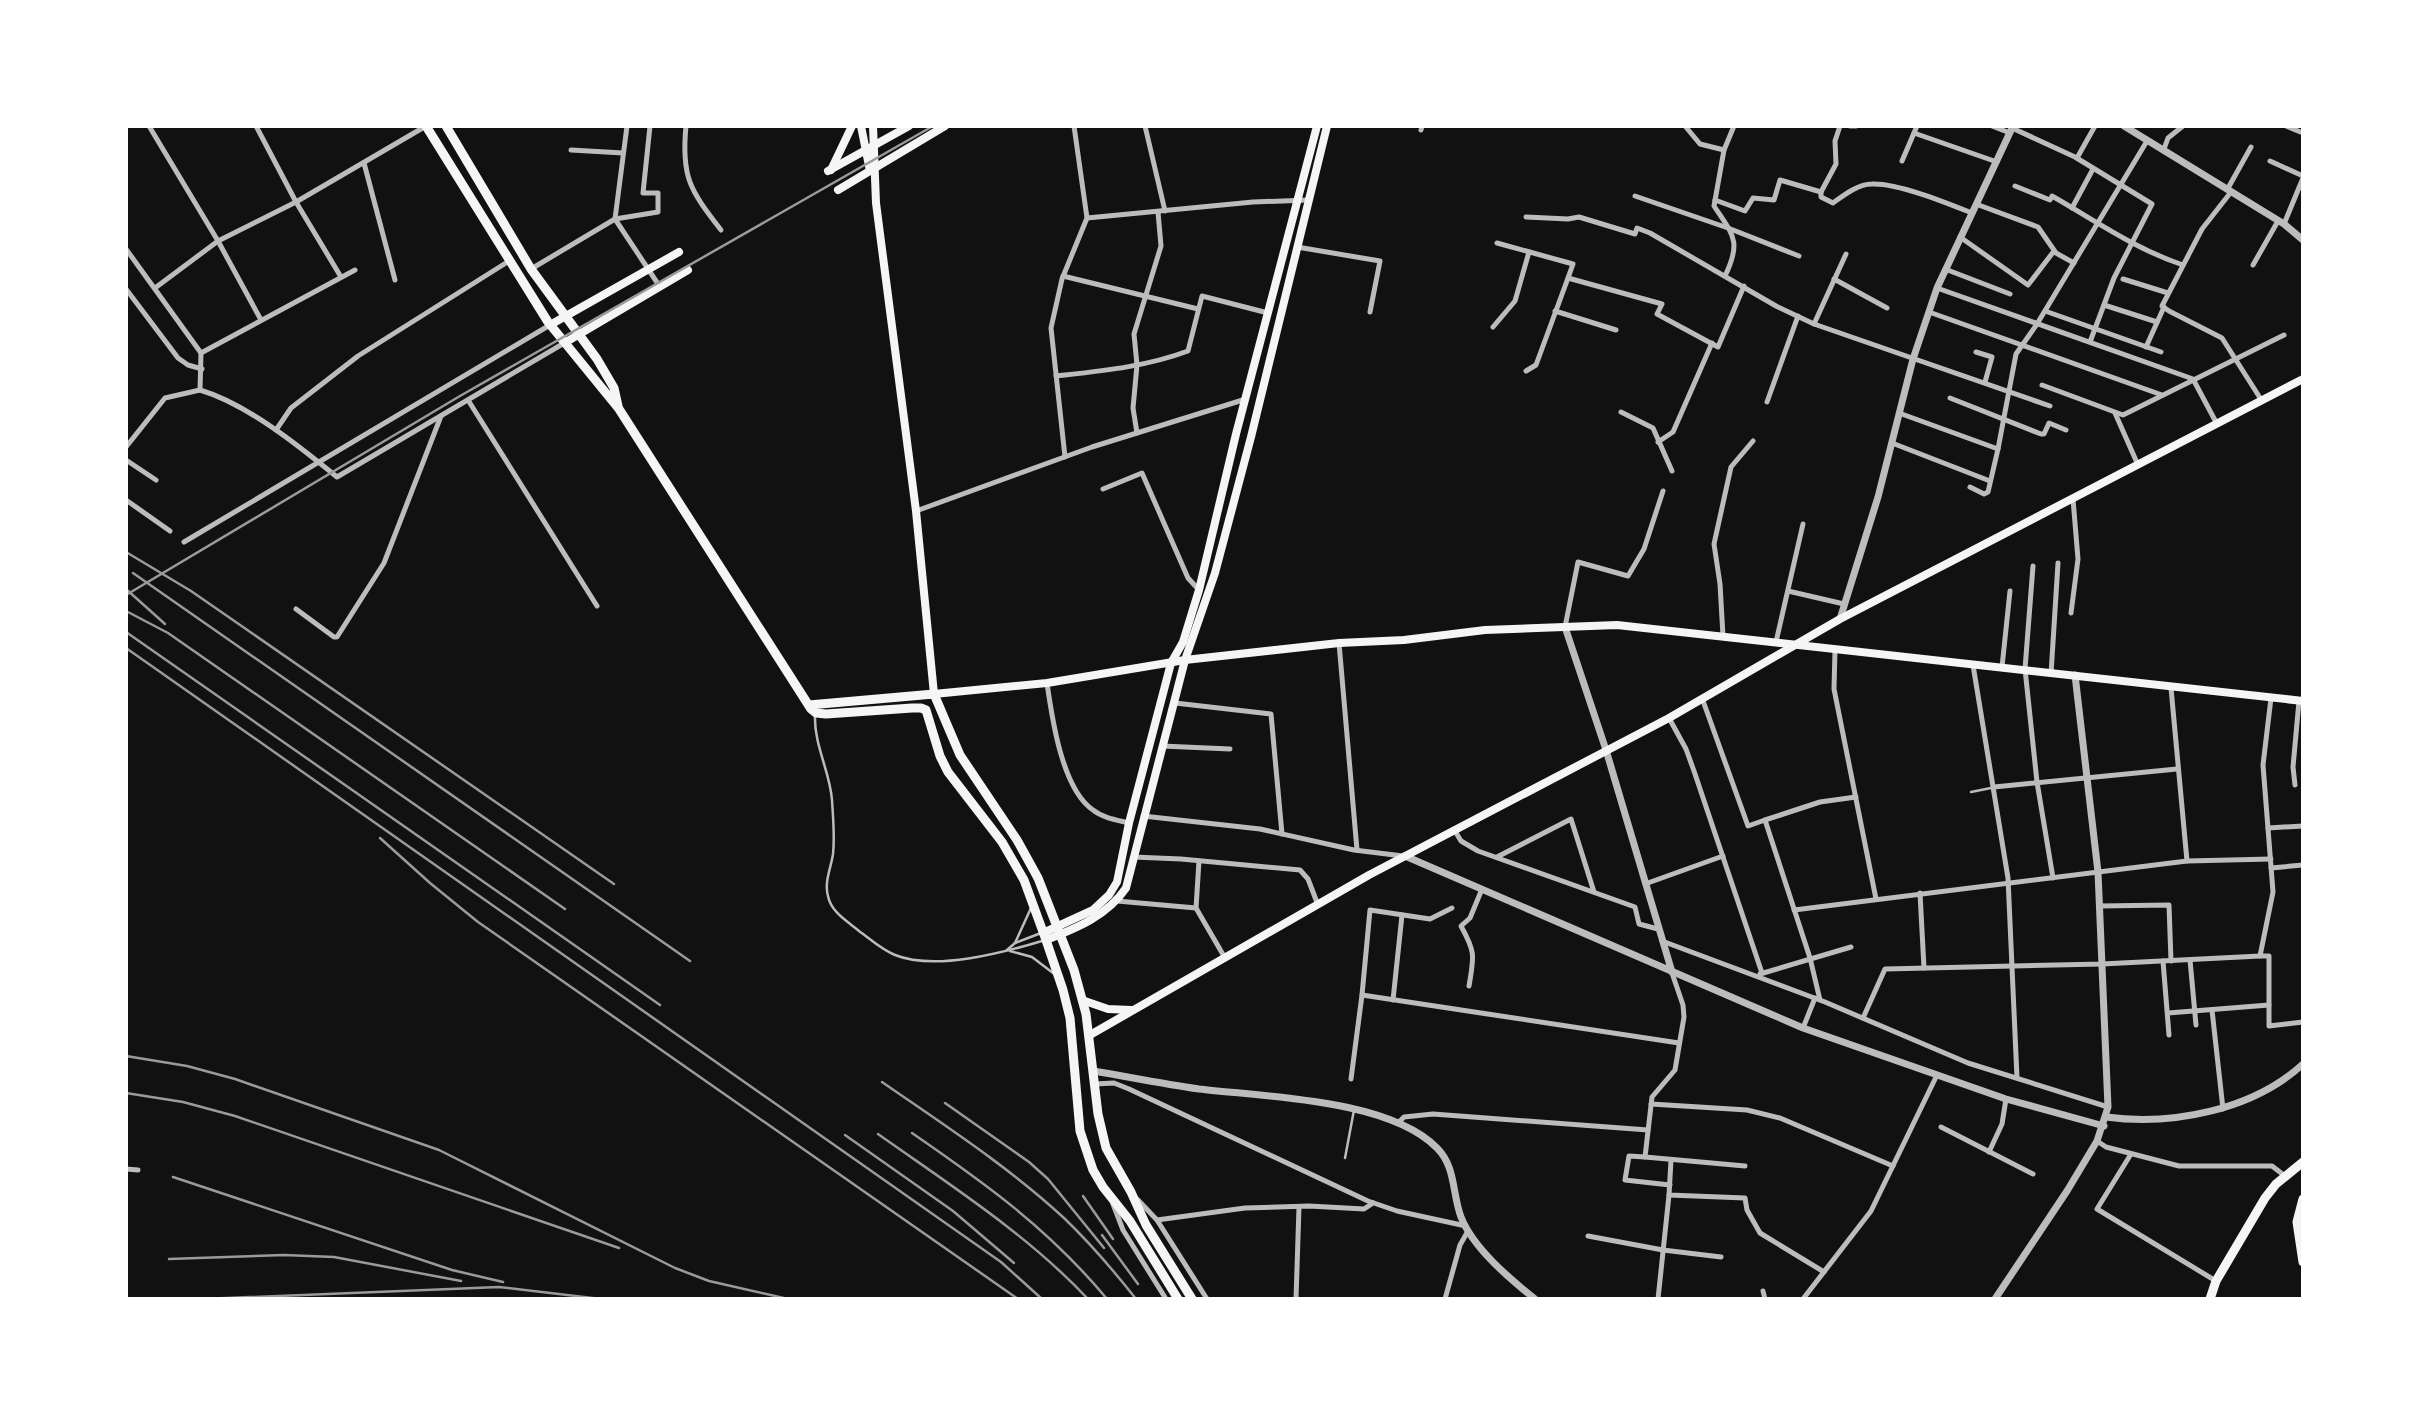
<svg xmlns="http://www.w3.org/2000/svg" width="2429" height="1425" font-family="'DM Sans',sans-serif">
  <style>
    .lines { fill: none; stroke-linecap: round; stroke-linejoin: round }
    .service { stroke: #bcbcbc; stroke-width: 2.5 }
    .minor { stroke: #bcbcbc; stroke-width: 5 }
    .tertiary { stroke: #bcbcbc; stroke-width: 7 }
    .secondary { stroke: #f5f5f5; stroke-width: 8 }
    .primary { stroke: #f5f5f5; stroke-width: 9 }
    .rail { stroke: #9a9a9a; stroke-width: 2.5 }
  </style>
  <rect width="100%" height="100%" fill="#111"/>
  <g class="lines">
    <g class="service">
      <path d="M 815,716 C 814,745 830,772 832,800 C 833,818 835,836 833,854 C 831,868 824,882 828,896 C 831,912 847,921 859,931 C 870,939 882,950 895,955 C 935,971 1002,953 1042,941"/>
      <path d="M 1971,792 L 1991,788"/>
      <path d="M 1015,943 L 1031,908"/>
      <path d="M 1007,950 L 1015,943 L 1041,933"/>
      <path d="M 1010,951 L 1032,957 L 1053,973"/>
      <path d="M 1345,1158 L 1354,1110"/>
    </g>
    <g class="minor">
      <path d="M 149,126 L 218,241 L 261,320"/>
      <path d="M 256,126 L 296,202 L 341,277"/>
      <path d="M 627,126 L 615,219 L 660,287"/>
      <path d="M 686,126 C 681,177 690,190 721,230"/>
      <path d="M 1145,126 L 1165,211"/>
      <path d="M 1685,126 L 1700,144 L 1724,150"/>
      <path d="M 1840,126 L 1835,141 L 1836,164 L 1821,192 L 1821,197 L 1833,203 C 1844,195 1858,184 1872,184 C 1898,183 1947,203 1972,213"/>
      <path d="M 1850,126 L 1856,126"/>
      <path d="M 1992,126 L 2010,133"/>
      <path d="M 2286,126 L 2303,133"/>
      <path d="M 2012,128 L 2075,157 L 2152,204 L 2114,278 L 2090,342"/>
      <path d="M 1421,130 L 1422,126"/>
      <path d="M 1914,133 L 1997,162"/>
      <path d="M 2164,149 L 2168,138 L 2183,126"/>
      <path d="M 571,150 L 623,153"/>
      <path d="M 2077,158 L 2095,126"/>
      <path d="M 1902,161 L 1917,126"/>
      <path d="M 2270,161 L 2303,176"/>
      <path d="M 364,163 L 395,280"/>
      <path d="M 2015,186 L 2050,200 L 2052,196 C 2096,221 2135,249 2183,265"/>
      <path d="M 2227,190 L 2251,147"/>
      <path d="M 2231,192 L 2202,229 L 2162,306 L 2169,311 L 2222,338 L 2262,401"/>
      <path d="M 1635,196 L 1728,228 L 1799,256"/>
      <path d="M 1715,200 L 1745,211 L 1753,198 L 1774,200 L 1780,180 L 1821,192"/>
      <path d="M 1976,204 L 2038,227 L 2056,253 L 2074,263"/>
      <path d="M 2072,208 L 2093,169"/>
      <path d="M 1526,217 L 1568,219 L 1579,217 L 1635,234 L 1637,228 L 1650,233 L 1776,306 L 1814,324 L 2050,406"/>
      <path d="M 1087,218 L 1253,202 L 1309,200"/>
      <path d="M 2284,224 L 2303,178"/>
      <path d="M 1960,237 L 2028,285 L 2054,251"/>
      <path d="M 1497,243 L 1573,264 L 1568,278 L 1662,304 L 1657,314 L 1718,347 L 1744,286"/>
      <path d="M 1297,247 L 1380,261 L 1370,312"/>
      <path d="M 126,249 L 201,353"/>
      <path d="M 2253,265 L 2278,221"/>
      <path d="M 531,269 L 615,219 L 658,212 L 658,193 L 643,193 L 650,126"/>
      <path d="M 1945,269 L 2010,294"/>
      <path d="M 355,270 L 201,353 L 200,390 C 247,404 299,446 337,477 L 566,342"/>
      <path d="M 1063,276 L 1198,309"/>
      <path d="M 1725,276 C 1742,241 1733,235 1714,206 L 1724,150 L 1734,126"/>
      <path d="M 1834,279 L 1887,308"/>
      <path d="M 2123,279 L 2168,293"/>
      <path d="M 155,288 L 218,241 L 296,202 L 426,126"/>
      <path d="M 1937,288 L 2193,379 L 2217,424"/>
      <path d="M 126,289 L 178,358 L 188,365 L 202,369"/>
      <path d="M 2104,305 L 2157,322"/>
      <path d="M 1555,311 L 1616,330"/>
      <path d="M 2045,311 L 2161,352"/>
      <path d="M 1929,312 L 2162,395"/>
      <path d="M 1814,324 L 1846,254"/>
      <path d="M 1493,327 L 1515,301 L 1529,252"/>
      <path d="M 2146,347 L 2164,307"/>
      <path d="M 1976,352 L 1992,357 L 1985,382"/>
      <path d="M 1526,371 L 1536,365 L 1568,278"/>
      <path d="M 1056,376 C 1101,371 1145,367 1188,351 L 1202,296 L 1268,313"/>
      <path d="M 2042,385 L 2123,415 L 2284,335"/>
      <path d="M 1950,398 L 2041,434 L 2044,434 L 2049,423 L 2066,430"/>
      <path d="M 468,400 L 597,606"/>
      <path d="M 1767,402 L 1798,316"/>
      <path d="M 1621,412 L 1653,428 L 1672,471"/>
      <path d="M 1899,413 L 1998,449 L 2016,354 L 2037,324 L 2147,141"/>
      <path d="M 2115,413 L 2138,465"/>
      <path d="M 276,430 L 291,408 L 358,356 L 509,261"/>
      <path d="M 1137,433 L 1133,408 L 1137,365 L 1134,334 L 1161,246 L 1158,212"/>
      <path d="M 1658,442 L 1673,432 L 1712,343"/>
      <path d="M 1892,443 L 1990,481"/>
      <path d="M 126,447 L 165,398 L 200,390"/>
      <path d="M 1065,457 L 1051,328 L 1062,279 L 1087,218 L 1074,126"/>
      <path d="M 126,460 L 156,480"/>
      <path d="M 1970,487 L 1984,494 L 1988,492 L 1998,449"/>
      <path d="M 1103,489 L 1142,473 L 1188,578 L 1199,590"/>
      <path d="M 126,500 L 170,531"/>
      <path d="M 916,511 L 1092,447 L 1246,399"/>
      <path d="M 184,542 L 550,325"/>
      <path d="M 2033,566 L 2025,669 L 2037,782 L 2053,878"/>
      <path d="M 1788,591 L 1844,604"/>
      <path d="M 296,609 L 334,637 L 337,637 L 384,563 L 441,416"/>
      <path d="M 2071,613 L 2078,559 L 2073,499"/>
      <path d="M 1565,627 L 1578,562 L 1628,576 L 1644,549 L 1663,491"/>
      <path d="M 1723,636 L 1720,584 L 1714,544 L 1731,467 L 1753,441"/>
      <path d="M 1776,642 L 1803,524"/>
      <path d="M 1339,643 L 1357,850"/>
      <path d="M 1835,650 L 1834,689 L 1876,899"/>
      <path d="M 1973,665 L 2008,878 L 2017,1078"/>
      <path d="M 2002,667 L 2010,591"/>
      <path d="M 2051,674 L 2058,563"/>
      <path d="M 1047,683 C 1052,718 1062,789 1093,810 C 1103,818 1117,820 1129,823"/>
      <path d="M 2171,688 L 2187,861"/>
      <path d="M 1702,698 L 1748,826 L 1765,820 L 1810,958 L 1820,1000"/>
      <path d="M 2271,698 L 2263,765 L 2273,892 L 2260,956 L 2269,956 L 2269,1026 L 2303,1022"/>
      <path d="M 1175,703 L 1271,714 L 1282,834"/>
      <path d="M 1669,718 L 1686,749 L 1694,771 L 1762,973"/>
      <path d="M 1162,746 L 1230,749"/>
      <path d="M 2295,785 L 2293,767 L 2299,701"/>
      <path d="M 1994,787 L 2177,769"/>
      <path d="M 1143,816 L 1260,829 L 1354,850 L 1403,856"/>
      <path d="M 1765,820 L 1820,802 L 1856,797"/>
      <path d="M 2268,828 L 2303,826"/>
      <path d="M 1455,831 L 1461,841 L 1478,851 L 1635,907 L 1639,924 L 1658,929"/>
      <path d="M 1133,857 L 1181,859 L 1300,870 L 1308,879 L 1318,905"/>
      <path d="M 1497,857 L 1571,819 L 1594,892"/>
      <path d="M 1199,861 L 1196,908 L 1225,958"/>
      <path d="M 2271,868 L 2303,865"/>
      <path d="M 1645,884 L 1723,856"/>
      <path d="M 1920,893 L 1924,968"/>
      <path d="M 1117,901 L 1196,908"/>
      <path d="M 2100,906 L 2169,905 L 2171,961"/>
      <path d="M 1794,910 L 2187,861 L 2271,859"/>
      <path d="M 1662,941 L 1825,1002 L 1968,1063 L 2108,1107"/>
      <path d="M 2190,960 L 2196,1025"/>
      <path d="M 2163,961 L 2169,1035"/>
      <path d="M 1760,974 L 1851,947"/>
      <path d="M 1469,986 C 1474,956 1476,953 1461,926 L 1470,918 L 1482,889"/>
      <path d="M 1362,995 L 1679,1043"/>
      <path d="M 1393,1000 L 1402,915"/>
      <path d="M 2212,1010 L 2223,1109"/>
      <path d="M 2168,1013 L 2269,1005"/>
      <path d="M 1863,1018 L 1885,969 L 2102,964 L 2260,956"/>
      <path d="M 1803,1028 L 1815,998"/>
      <path d="M 1351,1079 L 1362,995 L 1370,910 L 1430,919 L 1452,908"/>
      <path d="M 1095,1084 L 1114,1083 L 1129,1089 L 1368,1201 L 1397,1211 L 1466,1226"/>
      <path d="M 1651,1104 L 1747,1110 L 1780,1118 L 1893,1166"/>
      <path d="M 1399,1122 L 1404,1117 L 1433,1114 L 1648,1130"/>
      <path d="M 1941,1127 L 2033,1174"/>
      <path d="M 2097,1141 L 2106,1147 L 2179,1166 L 2272,1166 L 2285,1176"/>
      <path d="M 1989,1152 L 2002,1124 L 2006,1099"/>
      <path d="M 2131,1154 L 2097,1209 L 2216,1281"/>
      <path d="M 1645,1157 L 1745,1166"/>
      <path d="M 1671,1160 L 1669,1195 L 1745,1198 L 1747,1210 L 1760,1233 L 1824,1272"/>
      <path d="M 126,1169 L 138,1170"/>
      <path d="M 1670,1185 L 1625,1180 L 1629,1156 L 1645,1157 L 1652,1097 L 1675,1070 L 1684,1017 L 1683,1005 L 1672,973"/>
      <path d="M 1138,1200 L 1157,1220 L 1207,1299"/>
      <path d="M 1113,1204 L 1123,1230 L 1166,1299"/>
      <path d="M 1157,1220 L 1245,1208 L 1309,1206 L 1364,1209 L 1373,1203"/>
      <path d="M 1588,1236 L 1663,1250 L 1721,1257"/>
      <path d="M 1763,1291 L 1765,1299"/>
      <path d="M 1296,1299 L 1299,1207"/>
      <path d="M 1445,1299 L 1460,1245 L 1468,1231"/>
      <path d="M 1658,1299 L 1669,1195"/>
      <path d="M 1803,1299 L 1871,1211 L 1937,1075"/>
    </g>
    <g class="tertiary">
      <path d="M 2124,126 L 2284,224 L 2303,240"/>
      <path d="M 1840,619 L 1878,497 L 1913,359 L 1937,288 L 2013,126"/>
      <path d="M 1565,627 L 1606,750 L 1672,972"/>
      <path d="M 1405,856 L 1803,1028 L 2006,1099 L 2104,1126"/>
      <path d="M 1094,1071 C 1129,1077 1164,1084 1199,1089 C 1266,1097 1389,1099 1437,1148 C 1456,1167 1452,1193 1461,1217 C 1473,1248 1510,1279 1535,1299"/>
      <path d="M 2106,1117 C 2172,1126 2253,1110 2303,1064"/>
      <path d="M 1995,1299 L 2067,1191 L 2097,1141 L 2108,1107 L 2098,872 L 2075,675"/>
    </g>
    <g class="secondary">
      <path d="M 861,126 L 870,171"/>
      <path d="M 873,126 L 876,203 L 916,511 L 934,694 L 1047,683 L 1185,660 L 1339,643 L 1404,640 L 1485,630 L 1617,625 L 2303,701"/>
      <path d="M 831,170 L 852,126"/>
      <path d="M 828,171 L 909,126"/>
      <path d="M 838,190 L 945,126"/>
      <path d="M 550,325 L 679,252"/>
      <path d="M 566,342 L 688,270"/>
      <path d="M 1043,933 L 1093,910 L 1109,895 L 1117,882 L 1129,823 L 1171,663 L 1183,642 L 1199,590 L 1236,434 L 1317,126"/>
      <path d="M 1046,940 C 1077,928 1107,916 1126,888 L 1185,660 L 1215,573 L 1251,437 L 1327,126"/>
      <path d="M 1082,1000 L 1108,1009 L 1131,1010"/>
      <path d="M 1090,1035 L 1369,875 L 1669,718 L 1840,619 L 2303,379"/>
    </g>
    <g class="primary">
      <path d="M 426,126 L 548,322 L 619,409 L 811,709 L 816,713 L 826,714 L 912,708 L 921,708 L 926,710 L 940,756 L 948,772 L 1002,842 L 1024,880 L 1046,940 L 1063,990 L 1070,1018 L 1080,1131 L 1093,1170 L 1103,1187 L 1130,1221 L 1178,1299"/>
      <path d="M 446,126 L 531,269 L 597,359 L 614,388 L 618,406"/>
      <path d="M 809,705 L 934,694 L 960,755 L 1017,840 L 1038,878 L 1074,970 L 1086,1014 L 1098,1114 L 1106,1148 L 1131,1192 L 1146,1225 L 1192,1299"/>
      <path d="M 2303,1199 L 2297,1222 L 2303,1262"/>
      <path d="M 2210,1299 L 2216,1281 L 2265,1198 L 2276,1184 L 2303,1162"/>
    </g>
    <g class="rail">
      <path d="M 126,552 L 191,591 L 614,884"/>
      <path d="M 133,573 L 690,961"/>
      <path d="M 126,589 L 165,624"/>
      <path d="M 126,595 L 460,396 L 933,126"/>
      <path d="M 126,611 L 168,633 L 565,909"/>
      <path d="M 126,632 L 660,1005"/>
      <path d="M 126,648 L 1001,1262 L 1042,1299"/>
      <path d="M 380,838 L 430,883 L 478,922 L 1018,1299"/>
      <path d="M 126,1056 L 187,1066 L 235,1079 L 439,1150 L 675,1268 L 709,1281 L 788,1299"/>
      <path d="M 882,1082 C 944,1125 1009,1167 1064,1218 C 1090,1243 1114,1271 1136,1299"/>
      <path d="M 126,1093 L 183,1102 L 235,1116 L 619,1248"/>
      <path d="M 945,1103 L 1029,1162 L 1048,1179 L 1104,1248"/>
      <path d="M 912,1133 C 986,1184 1049,1229 1107,1299"/>
      <path d="M 878,1134 C 950,1185 1027,1234 1088,1299"/>
      <path d="M 845,1135 L 953,1211 L 1014,1263"/>
      <path d="M 173,1177 L 452,1270 L 503,1282"/>
      <path d="M 1083,1196 L 1113,1239"/>
      <path d="M 1102,1235 L 1138,1284"/>
      <path d="M 169,1259 L 284,1255 L 334,1257 L 461,1281"/>
      <path d="M 202,1299 L 499,1287 L 601,1299"/>
    </g>
  </g>
  <rect width="2429" height="1425" fill="none" stroke="#ffffff" stroke-width="256"/>
</svg>
